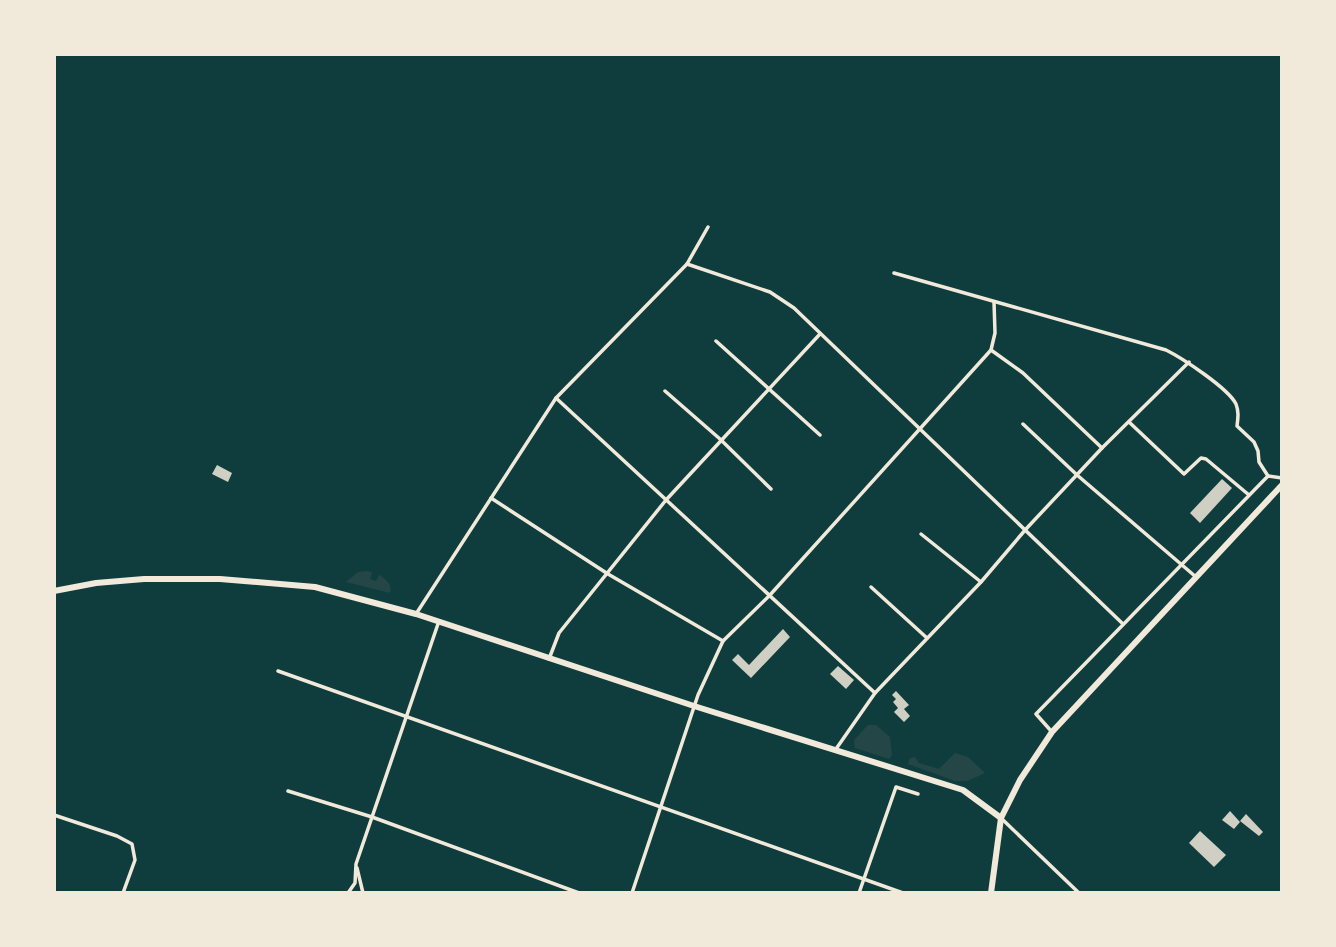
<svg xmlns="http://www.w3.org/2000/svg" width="1336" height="947" font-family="'DM Sans',sans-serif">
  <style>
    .green { fill: #244646 }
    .building { fill: #cfcfc3 }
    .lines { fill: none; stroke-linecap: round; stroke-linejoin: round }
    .minor { stroke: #f1e9da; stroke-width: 3.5 }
    .primary { stroke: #f1e9da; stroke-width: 6 }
  </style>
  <rect width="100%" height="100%" fill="#0f3d3e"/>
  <g class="green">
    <path d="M 367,571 L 372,572 L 370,579 L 376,581 L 379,575 C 386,579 393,585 390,593 L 346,582 L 358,572 Z"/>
    <path d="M 868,725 L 876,725 L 890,737 L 892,755 L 889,759 L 855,748 L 854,740 Z"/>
    <path d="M 955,753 L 968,757 L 985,773 L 967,781 L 955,781 L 908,764 L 910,758 L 915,757 L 919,763 L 939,769 Z"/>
  </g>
  <g class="building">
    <path d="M 217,465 L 232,473 L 228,482 L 212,474 Z"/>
    <path d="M 1222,479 L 1232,488 L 1200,523 L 1190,513 Z"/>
    <path d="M 783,629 L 790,637 L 751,678 L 732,660 L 738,654 L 749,665 Z"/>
    <path d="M 838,666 L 854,680 L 846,689 L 830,674 Z"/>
    <path d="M 896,691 L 909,705 L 904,709 L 910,716 L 904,722 L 894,712 L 898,708 L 893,702 L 896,699 L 892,695 Z"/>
    <path d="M 1230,811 L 1240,822 L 1234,829 L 1222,820 Z"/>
    <path d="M 1246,814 L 1263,832 L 1259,836 L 1240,821 Z"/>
    <path d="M 1200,831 L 1226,855 L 1214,867 L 1189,843 Z"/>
  </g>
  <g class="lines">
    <g class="minor">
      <path d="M 687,264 L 770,292 L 794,308 L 1123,624"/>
      <path d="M 894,273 L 1166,350 C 1182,358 1228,388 1236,404 C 1239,412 1238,418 1237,426 L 1254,442 L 1258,451 L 1259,462 L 1268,476"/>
      <path d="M 716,341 L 820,435"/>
      <path d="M 991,350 L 1023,373 L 1102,448"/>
      <path d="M 665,391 L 720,439 L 771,489"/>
      <path d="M 556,398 L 875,693"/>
      <path d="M 1129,422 L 1184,474 L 1201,458 L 1206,459 L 1249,495"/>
      <path d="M 1023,424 L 1077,475 L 1196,577"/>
      <path d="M 491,498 L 608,574 L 723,641"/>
      <path d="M 921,534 L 981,582"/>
      <path d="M 871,587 L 927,638"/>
      <path d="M 416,614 L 556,398 L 687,264 L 708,227"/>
      <path d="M 549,659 L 559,633 L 666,500 L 820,334"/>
      <path d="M 278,671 L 903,893"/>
      <path d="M 1052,732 L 1036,714 L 1268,476 L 1282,478"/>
      <path d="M 836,749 L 875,693 L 981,582 L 1026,529 L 1102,448 L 1189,362"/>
      <path d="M 288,791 L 372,817 L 579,893"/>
      <path d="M 54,815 L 117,836 L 132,844 L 135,860 L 123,893"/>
      <path d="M 1002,819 L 1079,893"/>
      <path d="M 357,868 L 363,893"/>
      <path d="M 348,893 L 355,883 L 356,864 L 439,621"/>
      <path d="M 632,893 L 698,695 L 723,641 L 770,595 L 991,350 L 995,333 L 994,302"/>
      <path d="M 859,893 L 896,787 L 918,794"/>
    </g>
    <g class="primary">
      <path d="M 54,591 L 96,583 L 144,579 L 220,579 L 315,587 L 416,614 L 694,706 L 963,790 L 1001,818"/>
      <path d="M 991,893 L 1001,818 L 1020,780 L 1052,732 L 1282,485"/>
    </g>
  </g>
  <rect width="1336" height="947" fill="none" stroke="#f1e9da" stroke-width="112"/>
</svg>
